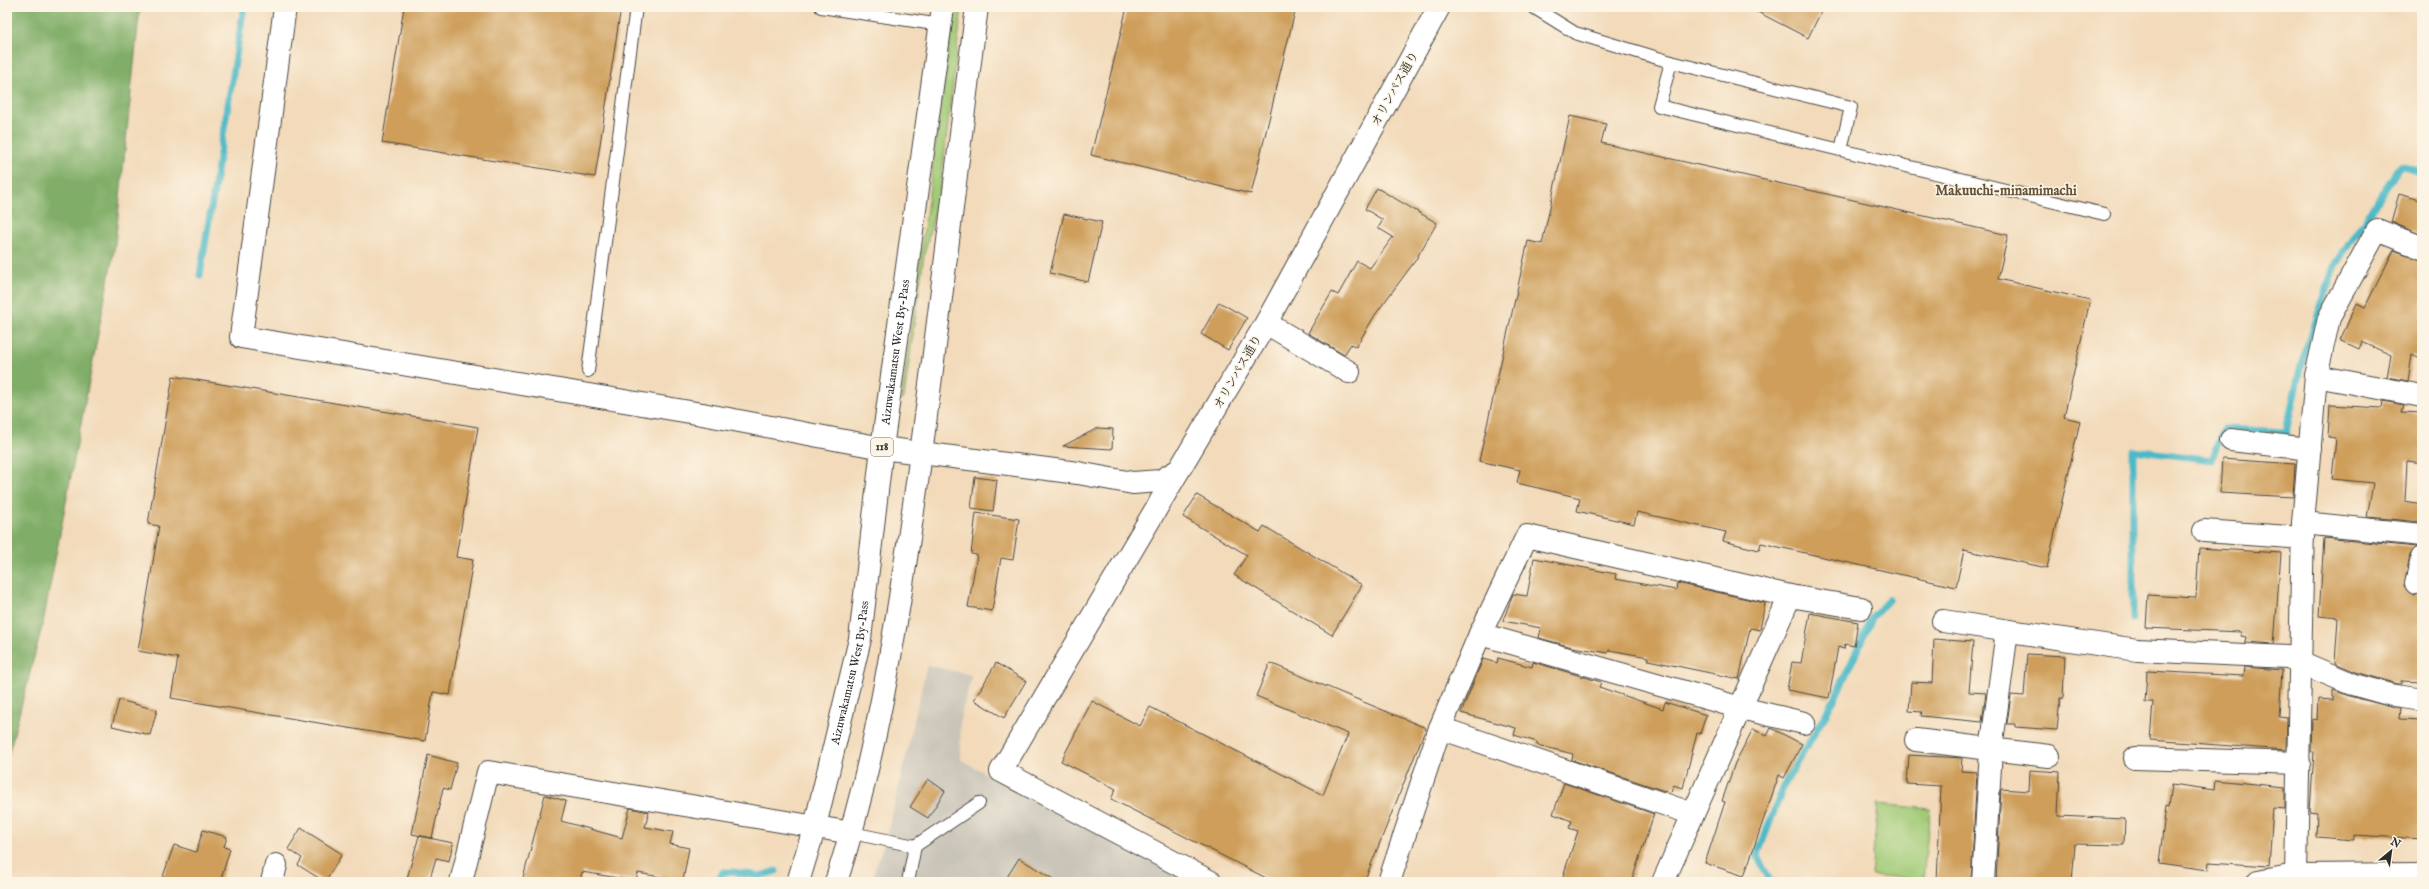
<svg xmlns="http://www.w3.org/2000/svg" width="2429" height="889" font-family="'IM FELL English','Noto Serif JP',serif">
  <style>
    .industrial { fill: #c9c4b8 }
    .green { fill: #a0ca76; stroke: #667a50 }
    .forest { fill: #80ae67; stroke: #566c49 }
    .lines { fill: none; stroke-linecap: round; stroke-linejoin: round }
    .stream { stroke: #4cb9c7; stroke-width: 7 }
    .building { fill: #ce9e5a }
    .lane-casing { stroke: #494540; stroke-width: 14 }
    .street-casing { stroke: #494540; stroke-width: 24 }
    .secondary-casing { stroke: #494540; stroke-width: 24 }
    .highway-casing { stroke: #494540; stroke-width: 24 }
    .lane { stroke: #fff; stroke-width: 12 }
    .street { stroke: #fff; stroke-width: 22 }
    .secondary { stroke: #fff; stroke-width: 22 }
    .highway { stroke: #fff; stroke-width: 22 }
    .labels { text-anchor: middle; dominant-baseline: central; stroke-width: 3; stroke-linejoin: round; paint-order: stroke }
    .shield { fill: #fcf5e5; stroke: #6a6863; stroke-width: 1 }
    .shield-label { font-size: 11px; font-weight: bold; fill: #2b2b2b }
    .street-label { font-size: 12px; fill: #2b2b2b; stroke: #fcf5e5 }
    .quarter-label { font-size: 14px; font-weight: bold; fill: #64533b; stroke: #fcf5e5 }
  </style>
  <rect width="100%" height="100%" fill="#fcf5e5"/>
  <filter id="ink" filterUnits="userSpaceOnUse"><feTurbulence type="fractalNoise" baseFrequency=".025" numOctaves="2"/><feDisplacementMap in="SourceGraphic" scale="8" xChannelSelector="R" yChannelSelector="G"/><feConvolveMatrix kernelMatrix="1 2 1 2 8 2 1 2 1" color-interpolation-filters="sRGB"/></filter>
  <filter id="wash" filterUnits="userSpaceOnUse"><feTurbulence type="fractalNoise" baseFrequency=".012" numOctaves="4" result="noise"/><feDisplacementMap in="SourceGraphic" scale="16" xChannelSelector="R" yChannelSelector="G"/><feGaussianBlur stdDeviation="0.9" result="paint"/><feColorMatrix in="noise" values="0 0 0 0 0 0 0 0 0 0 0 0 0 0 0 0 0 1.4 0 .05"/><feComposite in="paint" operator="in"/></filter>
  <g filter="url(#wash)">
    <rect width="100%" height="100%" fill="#f2daba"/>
    <path class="industrial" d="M 927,665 L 972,675 L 960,719 L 961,760 L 1189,882 L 871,882 L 888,831 Z"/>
    <g class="green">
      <path d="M 954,7 L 962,7 L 940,191 L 924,255 L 904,398 L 901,401 Z"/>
      <path d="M 1878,804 L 1930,809 L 1923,880 L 1871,875 Z"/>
    </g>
    <path class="forest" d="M 7,7 L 140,7 L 115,245 L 43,623 L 7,760 Z"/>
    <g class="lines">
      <g class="stream">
        <path d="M 200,275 L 244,7"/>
        <path d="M 2133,618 L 2133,450 L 2212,460 L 2224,429 L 2286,432 L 2300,369 L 2334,267 L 2400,166 L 2422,172"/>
        <path d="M 718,882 L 723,872 L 732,872 L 760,876 L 776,871"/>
        <path d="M 1771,882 L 1757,856 L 1784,785 L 1835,698 L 1872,618 L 1889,599"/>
      </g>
    </g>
    <g id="blocks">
      <g class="building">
        <path d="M 404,7 L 621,7 L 595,177 L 382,143 Z"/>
        <path d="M 1127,7 L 1296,7 L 1251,194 L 1091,155 Z"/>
        <path d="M 1748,7 L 1810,7 L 1821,12 L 1808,38 Z"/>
        <path d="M 1570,116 L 1606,124 L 1601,143 L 2008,235 L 1998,279 L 2090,300 L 2064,417 L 2080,421 L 2047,568 L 1964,550 L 1956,587 L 1761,543 L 1759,550 L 1723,541 L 1726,532 L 1637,512 L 1634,524 L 1577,511 L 1580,498 L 1517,483 L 1520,470 L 1479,461 L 1528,241 L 1542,244 Z"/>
        <path d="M 1377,188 L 1437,223 L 1415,261 L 1375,315 L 1356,347 L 1351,344 L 1344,355 L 1308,333 L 1332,292 L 1338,295 L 1357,261 L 1370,268 L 1393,237 L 1378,228 L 1383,220 L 1365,209 Z"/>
        <path d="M 2399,194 L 2420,200 L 2422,197 L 2422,235 L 2391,222 Z"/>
        <path d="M 1064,214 L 1102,222 L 1088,282 L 1050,273 Z"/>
        <path d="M 2394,250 L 2422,260 L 2422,360 L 2412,355 L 2408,381 L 2387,377 L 2391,355 L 2362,342 L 2359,349 L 2340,340 L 2357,303 L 2365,307 Z"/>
        <path d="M 1219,302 L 1247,318 L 1228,350 L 1201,334 Z"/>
        <path d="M 173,376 L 478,427 L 456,557 L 473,560 L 450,695 L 433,692 L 425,741 L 171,698 L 178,658 L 138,651 L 159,526 L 148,524 Z"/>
        <path d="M 2383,401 L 2404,405 L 2402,412 L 2422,413 L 2422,463 L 2407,461 L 2405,501 L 2422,504 L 2422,522 L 2367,517 L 2373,483 L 2332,479 L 2336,438 L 2328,437 L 2330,405 L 2382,408 Z"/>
        <path d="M 1098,428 L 1113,429 L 1112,449 L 1063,446 Z"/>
        <path d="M 2222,459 L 2295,464 L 2293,497 L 2220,493 Z"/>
        <path d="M 975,477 L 997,480 L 993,511 L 971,508 Z"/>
        <path d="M 1197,495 L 1260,532 L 1264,526 L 1362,585 L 1332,635 L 1234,575 L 1247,555 L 1183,517 Z"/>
        <path d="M 976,513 L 1019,519 L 1013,560 L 1001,558 L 992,611 L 968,607 L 977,555 L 971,554 Z"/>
        <path d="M 2324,538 L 2417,547 L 2410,555 L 2404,586 L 2413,595 L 2422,594 L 2422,682 L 2401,681 L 2401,684 L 2398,684 L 2356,672 L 2335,663 L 2338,618 L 2319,616 Z"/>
        <path d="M 2199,548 L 2281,553 L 2274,644 L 2245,642 L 2246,637 L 2241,636 L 2241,632 L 2146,628 L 2148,595 L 2196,598 Z"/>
        <path d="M 1534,558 L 1616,574 L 1615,579 L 1676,590 L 1677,583 L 1765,603 L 1760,630 L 1750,628 L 1739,679 L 1648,660 L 1648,657 L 1609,650 L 1608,653 L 1572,647 L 1539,638 L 1541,628 L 1503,621 L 1513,594 L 1527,596 Z"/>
        <path d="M 1810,613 L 1858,622 L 1854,646 L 1845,644 L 1844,649 L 1838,647 L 1829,698 L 1787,690 L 1792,662 L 1801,663 Z"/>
        <path d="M 1934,639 L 1973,642 L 1969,692 L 1986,693 L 1982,722 L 1921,716 L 1922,712 L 1909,711 L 1911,682 L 1932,683 Z"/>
        <path d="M 2027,654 L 2065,656 L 2063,698 L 2060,698 L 2057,730 L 2015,727 L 2015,724 L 2007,724 L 2011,695 L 2024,696 Z"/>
        <path d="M 1498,658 L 1532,667 L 1533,662 L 1581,676 L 1601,682 L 1599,687 L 1663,709 L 1665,702 L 1706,715 L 1700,734 L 1697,733 L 1683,788 L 1673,785 L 1671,792 L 1662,790 L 1572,760 L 1573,754 L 1537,745 L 1537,742 L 1514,735 L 1516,728 L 1461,713 L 1483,659 L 1497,663 Z"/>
        <path d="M 996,663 L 1026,681 L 1004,718 L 974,700 Z"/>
        <path d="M 1270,663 L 1426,728 L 1364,882 L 1274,882 L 1111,799 L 1116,789 L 1061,761 L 1092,701 L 1140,726 L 1150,707 L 1323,795 L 1348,734 L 1256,696 Z"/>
        <path d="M 2244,667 L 2282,670 L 2279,717 L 2287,718 L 2286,750 L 2150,740 L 2153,702 L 2145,702 L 2147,671 L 2243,676 Z"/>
        <path d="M 2333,690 L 2349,696 L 2400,709 L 2399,719 L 2422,720 L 2422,839 L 2354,835 L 2354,840 L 2316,837 L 2317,813 L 2310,812 L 2314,752 L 2311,752 L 2312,719 L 2317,720 L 2318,699 L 2333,700 Z"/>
        <path d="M 119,700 L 157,710 L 150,735 L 112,726 Z"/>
        <path d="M 1771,728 L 1802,744 L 1784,778 L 1779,775 L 1744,876 L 1705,863 L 1725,802 L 1722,801 L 1735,763 L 1753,729 L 1767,736 Z"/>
        <path d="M 428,755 L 457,763 L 450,790 L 443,788 L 432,838 L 412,834 Z"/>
        <path d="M 1909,755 L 1962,758 L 1961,771 L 1977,772 L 1971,882 L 1937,882 L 1941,786 L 1907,784 Z"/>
        <path d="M 2030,770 L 2060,772 L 2058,816 L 2125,819 L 2124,845 L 2075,844 L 2072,882 L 1996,882 L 2001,789 L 2029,791 Z"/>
        <path d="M 928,779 L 945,791 L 928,818 L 910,807 Z"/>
        <path d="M 2215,780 L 2285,787 L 2285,809 L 2273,808 L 2269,866 L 2209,862 L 2208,870 L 2159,863 L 2166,806 L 2169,807 L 2172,784 L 2214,790 Z"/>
        <path d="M 1564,783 L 1654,814 L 1631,882 L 1561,882 L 1578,831 L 1569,828 L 1572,821 L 1553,814 Z"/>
        <path d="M 545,795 L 566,801 L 561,821 L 622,838 L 630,808 L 649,812 L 645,827 L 673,832 L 670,844 L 689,848 L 683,881 L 638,873 L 636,881 L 582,872 L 580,882 L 522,882 Z"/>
        <path d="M 301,828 L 342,854 L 325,882 L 298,865 L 302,858 L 288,849 Z"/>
        <path d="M 203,830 L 227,837 L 224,847 L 230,849 L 220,882 L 161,882 L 174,845 L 196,852 Z"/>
        <path d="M 419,836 L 453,843 L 449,861 L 436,858 L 429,882 L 406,882 Z"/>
        <path d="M 1019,858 L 1058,882 L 1004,882 Z"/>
      </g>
    </g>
  </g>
  <g filter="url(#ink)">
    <use href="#blocks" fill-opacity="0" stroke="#494540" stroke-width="1"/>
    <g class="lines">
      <defs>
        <g id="lane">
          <path d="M 821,7 L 941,25"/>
          <path d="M 1533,7 L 1575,33 L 1671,62 L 1659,106 L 2104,214"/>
          <path d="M 1671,62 L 1851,107 L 1841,150"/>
          <path d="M 588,371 L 636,7"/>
          <path d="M 852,833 L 915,846 L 979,803"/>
          <path d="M 908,882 L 915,846"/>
        </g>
        <g id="street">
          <path d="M 1266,323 L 1349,372"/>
          <path d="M 2316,376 L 2422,396"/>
          <path d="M 702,414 L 882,448"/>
          <path d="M 2231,440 L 2310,449"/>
          <path d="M 1179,470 L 1001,771 L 1211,882"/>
          <path d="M 2303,523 L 2422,535"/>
          <path d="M 2204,531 L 2303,538"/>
          <path d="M 2416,583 L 2422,558"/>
          <path d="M 1943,621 L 2137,650 L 2288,657 L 2352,684 L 2395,696 L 2422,700"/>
          <path d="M 1480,634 L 1741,708 L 1804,723"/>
          <path d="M 1440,728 L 1693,814"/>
          <path d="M 1916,740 L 2049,756"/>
          <path d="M 2135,758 L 2299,763"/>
          <path d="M 2296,875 L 2303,523 L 2316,376 L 2329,318 L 2377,230 L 2422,248"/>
          <path d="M 272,882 L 276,865"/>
          <path d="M 461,882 L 488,772 L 852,833"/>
          <path d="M 1389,882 L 1440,728 L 1480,634 L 1527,536 L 1790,596 L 1861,608"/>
          <path d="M 1663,882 L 1790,596"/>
          <path d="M 1983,882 L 1991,750 L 2007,631"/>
          <path d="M 2258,882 L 2296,875 L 2422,874"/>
        </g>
        <g id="secondary">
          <path d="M 285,7 L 241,337 L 702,414"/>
          <path d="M 882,448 L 1078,473 L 1133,483 L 1160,481 L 1179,470 L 1266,323 L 1439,7"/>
        </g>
        <g id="highway">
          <path id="s1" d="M 798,882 L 815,826 L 860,639 L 882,448 L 943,7"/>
          <path d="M 836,882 C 875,762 895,636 913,511 C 937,344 955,175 977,7"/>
        </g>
      </defs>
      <use href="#lane" class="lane-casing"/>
      <use href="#street" class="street-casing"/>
      <use href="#secondary" class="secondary-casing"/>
      <use href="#highway" class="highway-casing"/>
      <use href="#lane" class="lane"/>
      <use href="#street" class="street"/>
      <use href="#secondary" class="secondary"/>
      <use href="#highway" class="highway"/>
    </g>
  </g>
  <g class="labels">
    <rect class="shield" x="871" y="438" width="22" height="18" rx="3"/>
    <g class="shield-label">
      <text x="882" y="447">118</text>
    </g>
    <g class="street-label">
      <text transform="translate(1395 89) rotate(-61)">オリンパス通り</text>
      <text stroke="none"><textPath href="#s1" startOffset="540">Aizuwakamatsu West By-Pass</textPath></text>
      <text transform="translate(1238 372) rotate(-60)">オリンパス通り</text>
      <text stroke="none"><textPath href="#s1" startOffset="216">Aizuwakamatsu West By-Pass</textPath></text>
    </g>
    <g class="quarter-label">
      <text x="2006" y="191">Makuuchi-minamimachi</text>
    </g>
  </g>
  <rect width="2429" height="889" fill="none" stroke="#fcf5e5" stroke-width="24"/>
  <g transform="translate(2391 851) rotate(29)" stroke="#fcf5e5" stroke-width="3" paint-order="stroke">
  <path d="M0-3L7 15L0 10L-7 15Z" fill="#2b2b2b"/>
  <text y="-6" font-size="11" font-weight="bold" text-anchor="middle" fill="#2b2b2b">N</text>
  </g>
</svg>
